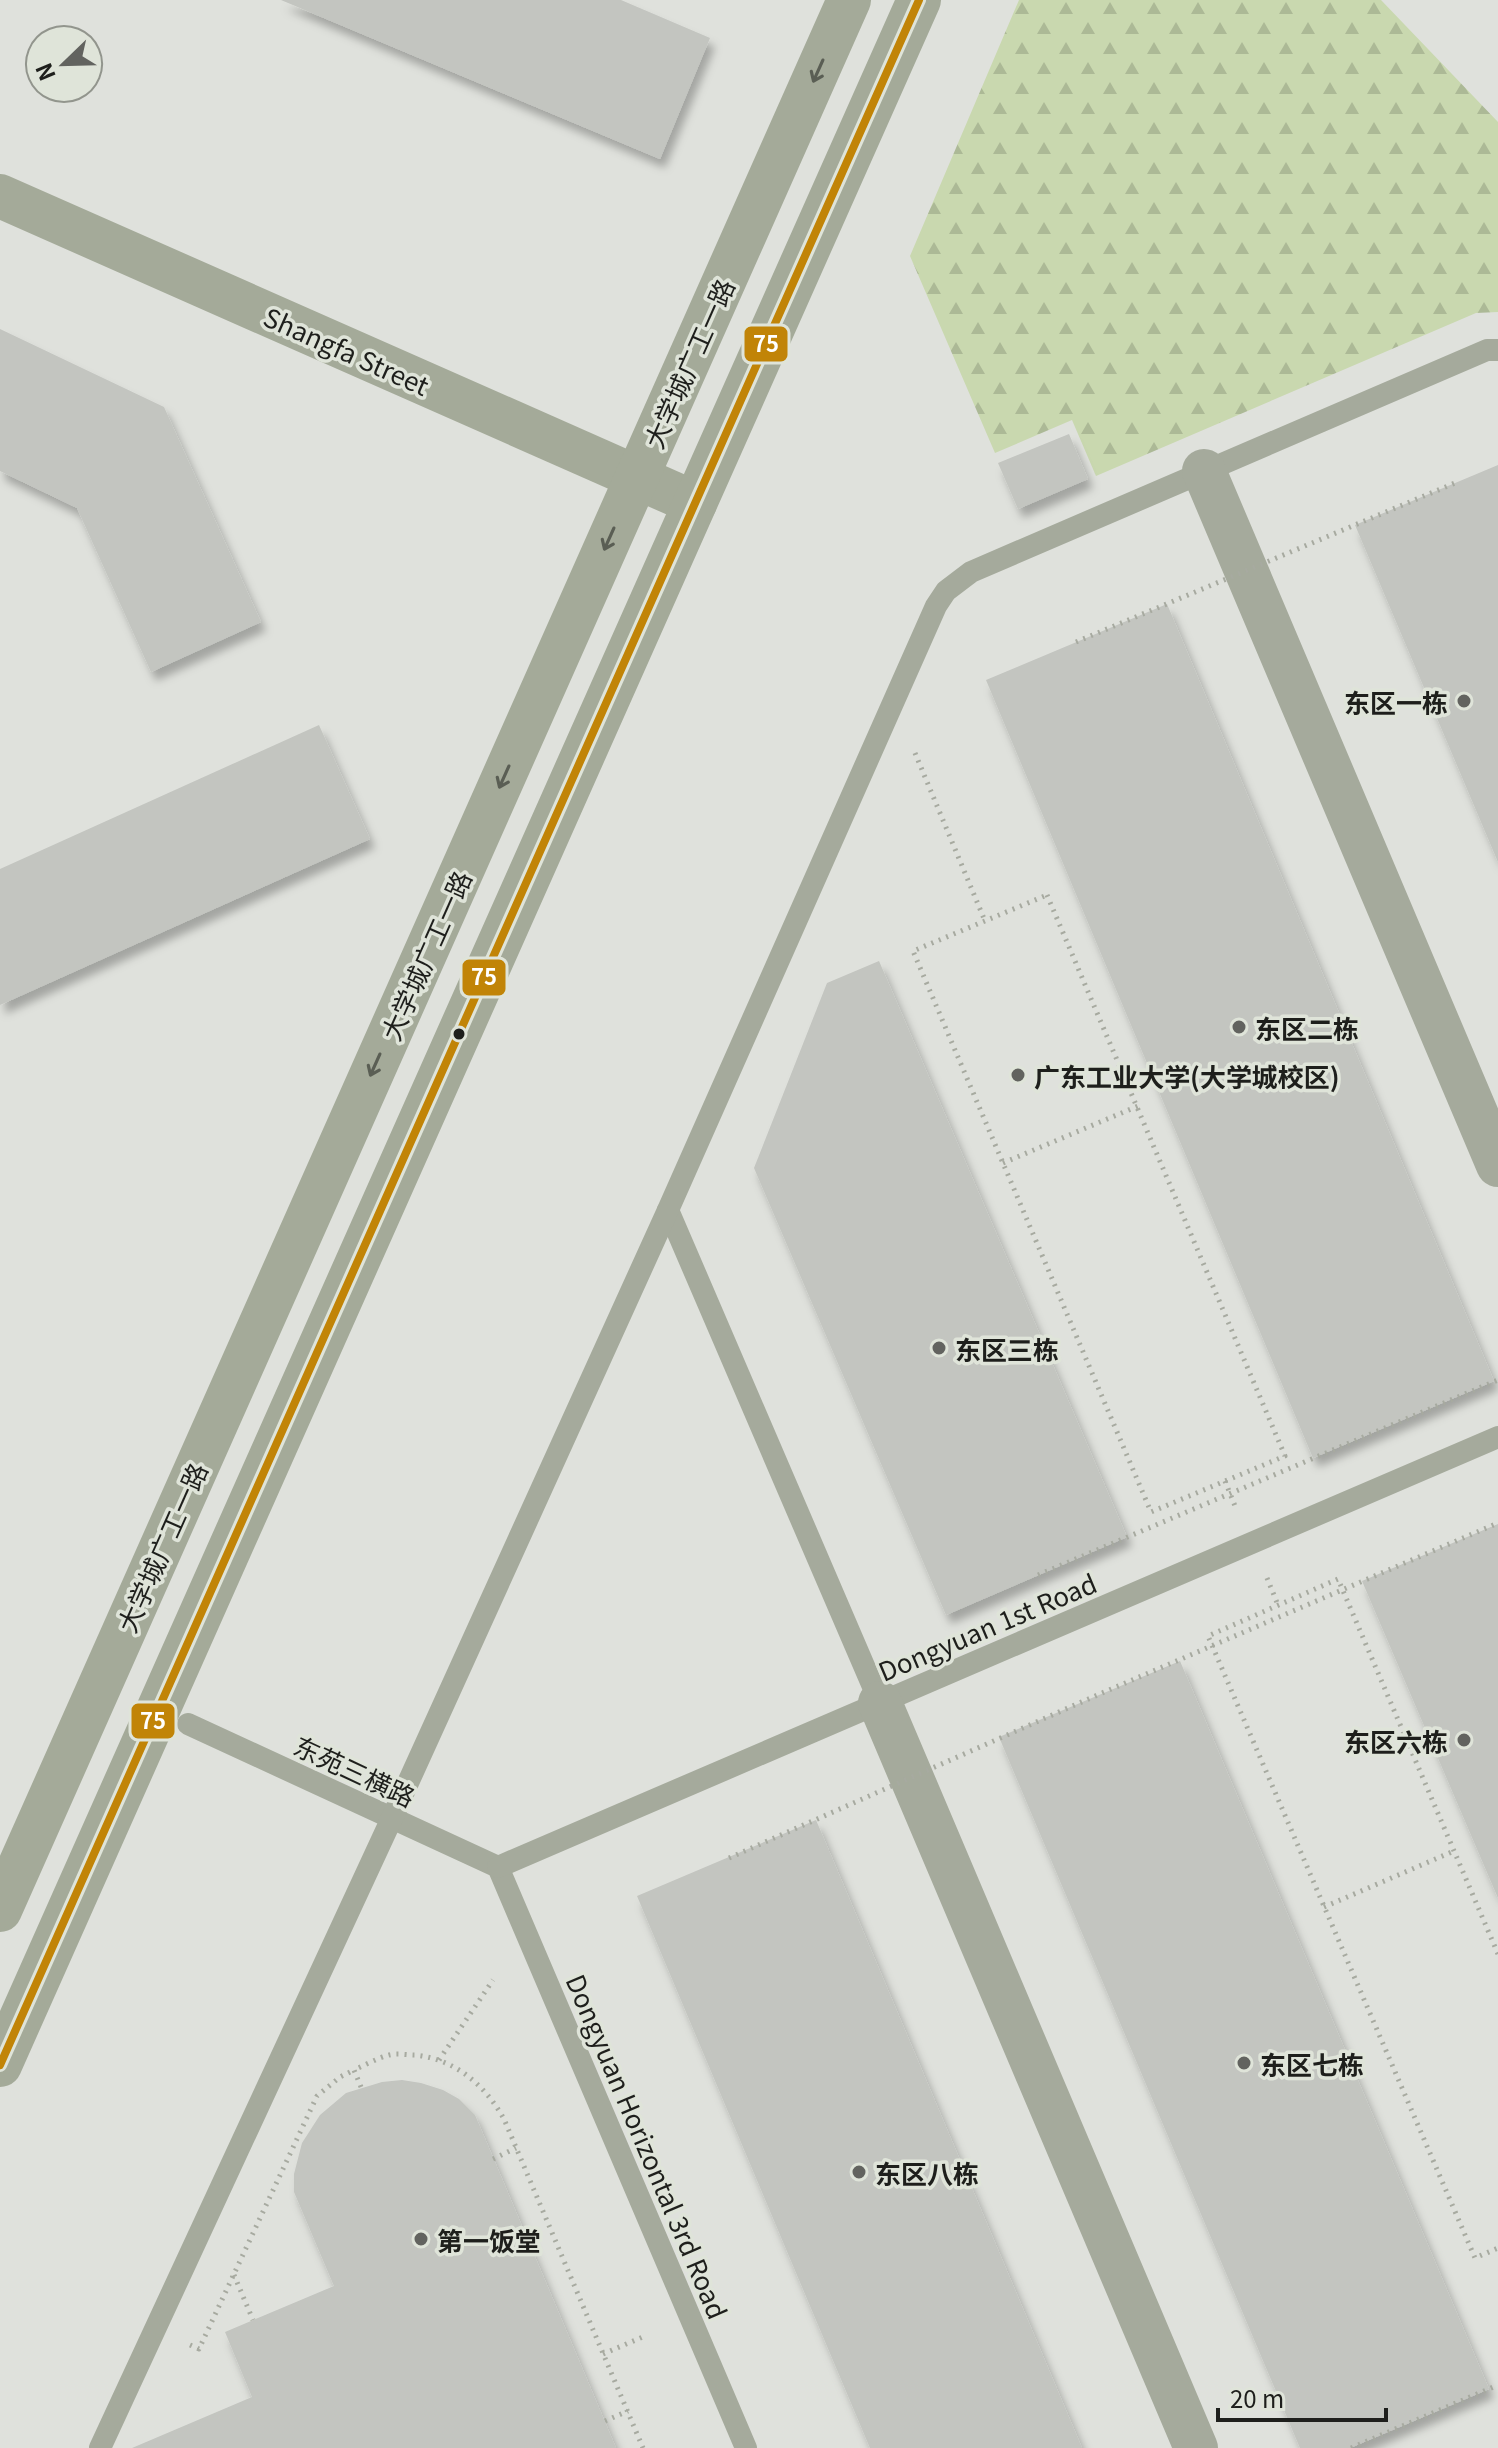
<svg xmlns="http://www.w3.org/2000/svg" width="1498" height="2448" font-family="Georgia,'Noto Sans SC',serif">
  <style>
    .forest { fill: url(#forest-firs) }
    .building { fill: #c3c5c0; filter: url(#shadow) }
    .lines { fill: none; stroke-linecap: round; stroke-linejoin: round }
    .path { stroke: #a7aaa0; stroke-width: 5; stroke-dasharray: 2 6; stroke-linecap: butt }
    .lane { stroke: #a5aa9c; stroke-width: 22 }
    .street { stroke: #a5aa9c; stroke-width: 44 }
    .secondary { stroke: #a4aa99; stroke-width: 44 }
    .path-bridge { stroke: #a7aaa0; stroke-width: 5; stroke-dasharray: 2 6; stroke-linecap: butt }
    .bus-1-casing { stroke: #dfe4d9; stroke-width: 14 }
    .bus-1 { stroke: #c18407; stroke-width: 8 }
    .oneway { stroke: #5a5e54 }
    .poi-dot { fill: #62635f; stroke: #dfe4d9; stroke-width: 3 }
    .bus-dot { fill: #1e1f1c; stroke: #dfe4d9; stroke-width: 3 }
    .labels { text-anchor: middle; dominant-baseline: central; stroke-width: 7; stroke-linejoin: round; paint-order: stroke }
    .street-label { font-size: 26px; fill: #1e1f1c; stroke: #dfe4d9 }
    .poi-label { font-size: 26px; font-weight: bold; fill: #1e1f1c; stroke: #dfe4d9; text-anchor: start }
    .line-badge { stroke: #dfe4d9; stroke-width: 3 }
    .badge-label { font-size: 22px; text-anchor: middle; font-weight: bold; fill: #fff }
  </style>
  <defs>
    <pattern id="forest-firs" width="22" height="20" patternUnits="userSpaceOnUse" patternTransform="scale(2)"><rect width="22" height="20" fill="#c9d8af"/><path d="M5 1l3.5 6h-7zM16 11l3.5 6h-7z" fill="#acb996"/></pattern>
    <filter id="shadow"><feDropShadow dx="5" dy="9" stdDeviation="4" flood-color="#0004"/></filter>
  </defs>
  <rect width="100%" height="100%" fill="#dfe1dc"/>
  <path class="forest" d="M 1019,0 L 1381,0 L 1498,122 L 1498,312 L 1476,313 L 1096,476 L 1072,420 L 995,453 L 910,256 Z"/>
  <g class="building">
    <path d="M 281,0 L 621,0 L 710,38 L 660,159 Z"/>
    <path d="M 0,329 L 164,407 L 261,622 L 151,672 L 77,508 L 0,471 Z"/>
    <path d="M 1069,434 L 1088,479 L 1018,509 L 998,463 Z"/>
    <path d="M 1498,465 L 1498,862 L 1355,525 Z"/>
    <path d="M 1167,604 L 1494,1381 L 1313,1458 L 986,680 Z"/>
    <path d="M 319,725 L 370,839 L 0,1005 L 0,869 Z"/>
    <path d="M 879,961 L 1127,1537 L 946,1615 L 754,1168 L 827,983 Z"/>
    <path d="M 1498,1524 L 1498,1898 L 1362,1581 Z"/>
    <path d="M 1180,1661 L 1489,2389 L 1350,2448 L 1300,2448 L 999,1737 Z"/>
    <path d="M 816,1820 L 1082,2448 L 870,2448 L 637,1896 Z"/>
    <path d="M 402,2080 L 421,2083 L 443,2090 L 459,2099 L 475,2115 L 616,2448 L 132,2448 L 252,2397 L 225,2332 L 334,2286 L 294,2192 L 294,2174 L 302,2143 L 320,2115 L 346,2093 L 382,2082 Z"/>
  </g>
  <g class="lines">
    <g class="path">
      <path d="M 915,753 L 985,921"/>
      <path d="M 1047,895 L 1285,1456 L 1151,1512 L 913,951 Z"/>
      <path d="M 1003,1163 L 1138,1106"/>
      <path d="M 1225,1481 L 1235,1506"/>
      <path d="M 1267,1578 L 1278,1605"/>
      <path d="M 1324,1907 L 1454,1851"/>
      <path d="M 1498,1954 L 1338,1579 L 1208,1636 L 1475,2258 L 1498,2248"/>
      <path d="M 439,2060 L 493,1980"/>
      <path d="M 361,2087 L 354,2070 C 365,2065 378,2058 389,2055 C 397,2053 407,2055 415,2055 C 455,2059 485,2085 504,2119 L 643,2448"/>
      <path d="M 493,2159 L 516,2148"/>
      <path d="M 234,2275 L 253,2320"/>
      <path d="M 190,2345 L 199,2349 L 317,2096 L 340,2077 L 354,2070"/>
      <path d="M 603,2354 L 645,2336"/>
      <path d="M 605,2421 L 628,2411"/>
      <path d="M 1351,2448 L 1498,2385"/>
    </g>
    <g class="lane">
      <path d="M 668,1210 L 880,1703"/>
      <path d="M 188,1724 L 498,1867 L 746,2448"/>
      <path d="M 498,1867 L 1498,1437"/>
      <path d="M 100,2448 L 392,1818 L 668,1210 L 936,606 L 946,591 L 971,572 L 1487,350 L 1498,350"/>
    </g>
    <g class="street">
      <path d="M 1204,471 L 1498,1165"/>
      <path d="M 880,1703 L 1196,2448"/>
    </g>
    <g class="secondary">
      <path d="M 0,196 L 695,503"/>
      <path d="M 0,1910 L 849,0"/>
      <path d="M 0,2065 L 919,0"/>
    </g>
    <g class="path-bridge">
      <path d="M 1076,642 L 1455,483"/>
      <path d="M 1038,1575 L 1498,1380"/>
      <path d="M 729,1858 L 1102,1693 L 1498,1523"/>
    </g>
    <defs>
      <path id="bus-1" d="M 0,2065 L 919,0"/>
    </defs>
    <use href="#bus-1" class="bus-1-casing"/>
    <use href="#bus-1" class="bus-1"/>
  </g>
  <defs><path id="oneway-shaft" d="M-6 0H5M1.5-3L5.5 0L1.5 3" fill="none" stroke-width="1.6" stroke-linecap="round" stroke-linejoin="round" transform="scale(2)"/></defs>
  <g class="oneway">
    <use href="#oneway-shaft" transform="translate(818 71) rotate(114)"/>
    <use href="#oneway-shaft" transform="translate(609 539) rotate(114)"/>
    <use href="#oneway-shaft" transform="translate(504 777) rotate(114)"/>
    <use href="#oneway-shaft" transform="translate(375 1065) rotate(114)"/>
  </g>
  <g class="poi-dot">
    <circle cx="1464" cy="701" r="8"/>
    <circle cx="1239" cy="1027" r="8"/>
    <circle cx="1018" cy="1075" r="8"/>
    <circle cx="939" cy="1348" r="8"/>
    <circle cx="1464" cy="1740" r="8"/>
    <circle cx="1244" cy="2063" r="8"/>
    <circle cx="859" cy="2172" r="8"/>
    <circle cx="421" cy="2239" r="8"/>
  </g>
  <circle class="bus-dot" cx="459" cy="1034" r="7"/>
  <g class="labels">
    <g class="street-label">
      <text transform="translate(347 350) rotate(24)">Shangfa Street</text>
      <text transform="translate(688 363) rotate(-66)">大学城广工一路</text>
      <text transform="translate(425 955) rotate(-66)">大学城广工一路</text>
      <text transform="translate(161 1547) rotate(-66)">大学城广工一路</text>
      <text transform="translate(987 1626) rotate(-23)">Dongyuan 1st Road</text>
      <text transform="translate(355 1770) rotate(25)">东苑三横路</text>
      <text transform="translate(648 2146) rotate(67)">Dongyuan Horizontal 3rd Road</text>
    </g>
    <g class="poi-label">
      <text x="1448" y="701" text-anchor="end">东区一栋</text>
      <text x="1255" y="1027">东区二栋</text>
      <text x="1034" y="1075">广东工业大学(大学城校区)</text>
      <text x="955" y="1348">东区三栋</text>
      <text x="1448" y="1740" text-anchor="end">东区六栋</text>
      <text x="1260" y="2063">东区七栋</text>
      <text x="875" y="2172">东区八栋</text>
      <text x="437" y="2239">第一饭堂</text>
    </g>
  </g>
  <g class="line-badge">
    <rect x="743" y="325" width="46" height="38" rx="8" fill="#c18407"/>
    <rect x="461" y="958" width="46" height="39" rx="8" fill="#c18407"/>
    <rect x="130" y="1702" width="46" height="38" rx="8" fill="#c18407"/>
  </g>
  <g class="badge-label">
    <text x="766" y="352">75</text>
    <text x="484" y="985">75</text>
    <text x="153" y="1729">75</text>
  </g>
  <g transform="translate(64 64) rotate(247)"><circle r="38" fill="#dfe4d9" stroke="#92958d" stroke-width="2"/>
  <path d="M0-6L14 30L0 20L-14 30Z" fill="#62635f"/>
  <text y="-12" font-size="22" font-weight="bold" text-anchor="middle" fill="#1e1f1c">N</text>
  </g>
  <path d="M1218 2408v12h168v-12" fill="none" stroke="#1e1f1c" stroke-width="4"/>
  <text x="1230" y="2408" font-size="24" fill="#1e1f1c" stroke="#dfe4d9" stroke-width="6" paint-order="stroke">20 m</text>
</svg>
